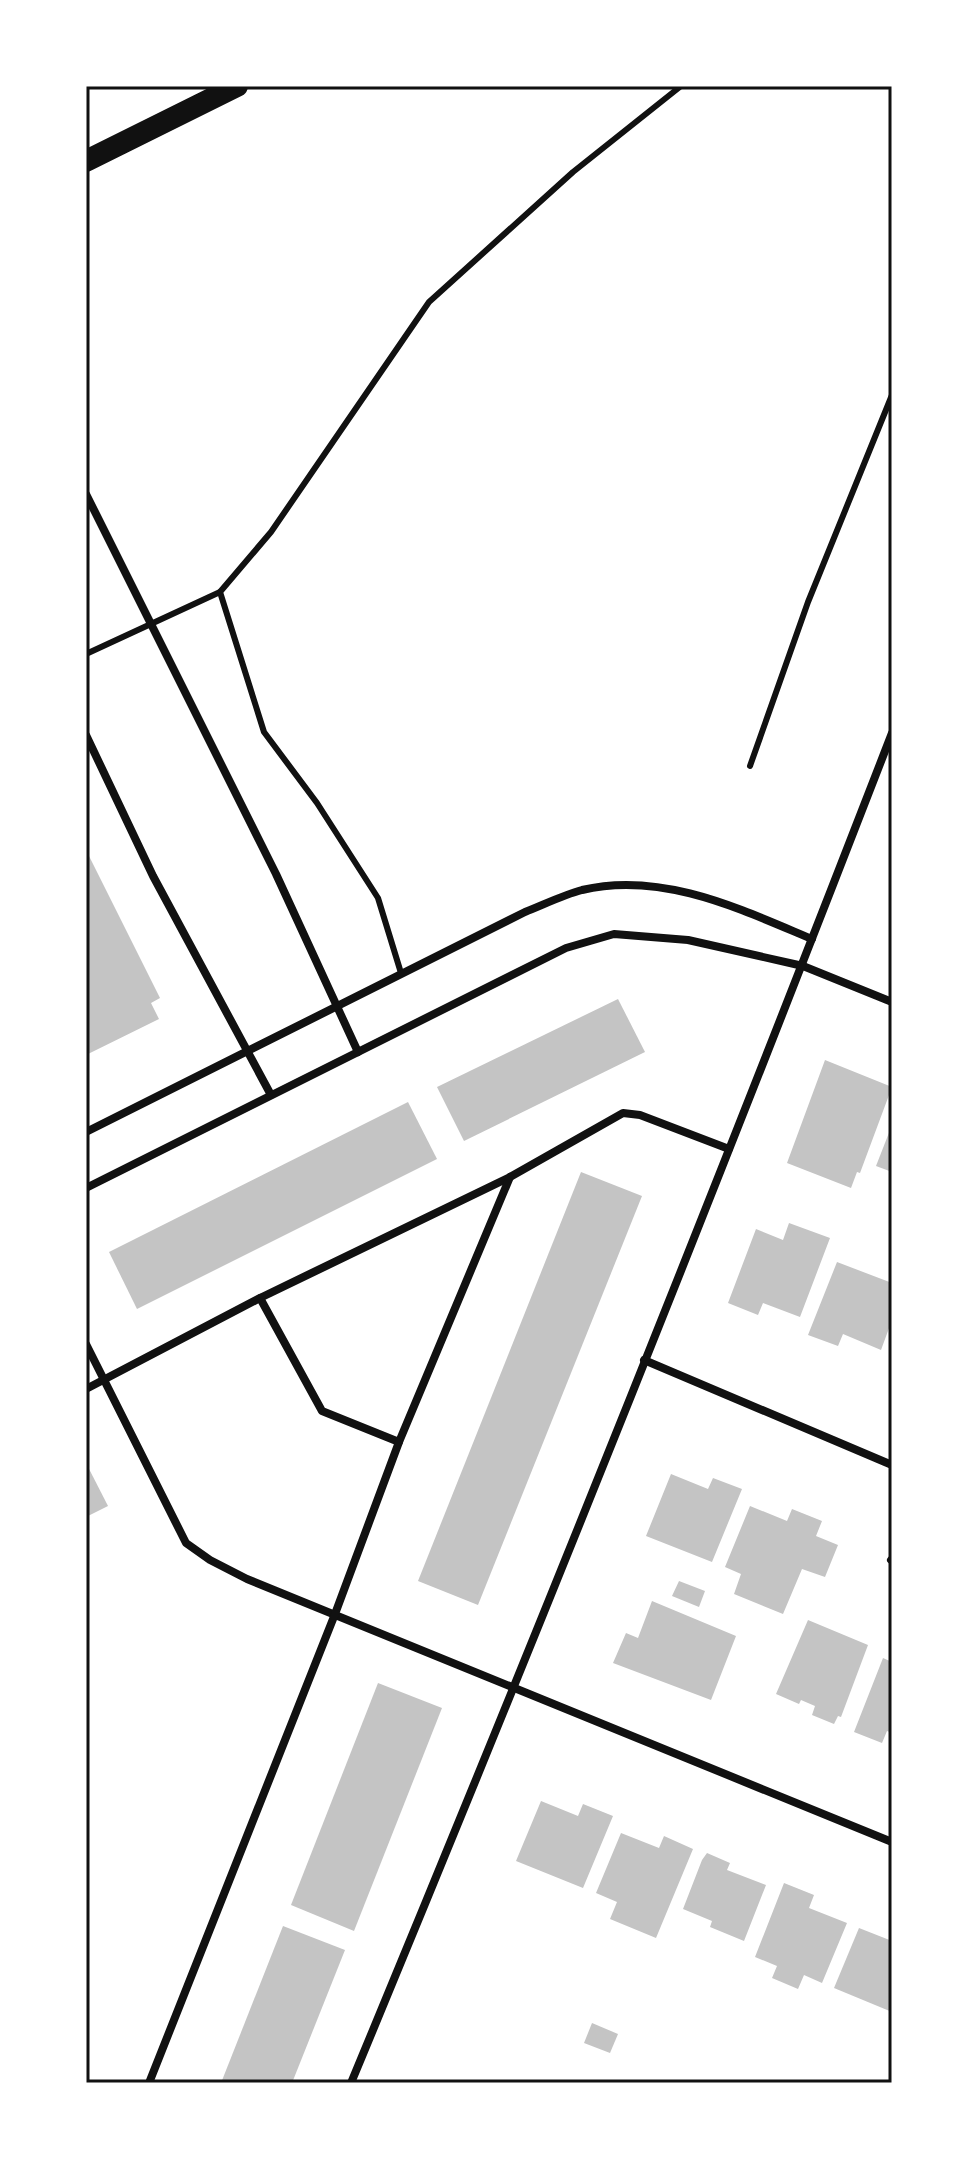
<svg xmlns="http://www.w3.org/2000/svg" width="978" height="2169" font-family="'Noto Serif',serif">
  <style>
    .building { fill: #c4c4c4 }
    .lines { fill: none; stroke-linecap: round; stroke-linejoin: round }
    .service { stroke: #111; stroke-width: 6 }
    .minor { stroke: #111; stroke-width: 8 }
    .trunk { stroke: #111; stroke-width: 22 }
    .neatline { fill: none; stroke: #111; stroke-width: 3 }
  </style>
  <rect width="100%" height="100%" fill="#fff"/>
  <g class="building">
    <path d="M 86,850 L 160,998 L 151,1003 L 159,1019 L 86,1055 Z"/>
    <path d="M 618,999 L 645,1052 L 464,1141 L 437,1087 Z"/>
    <path d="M 825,1060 L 892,1087 L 860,1173 L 857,1172 L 851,1188 L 787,1163 Z"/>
    <path d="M 408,1102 L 437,1159 L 137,1309 L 109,1252 Z"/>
    <path d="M 892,1125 L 892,1172 L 876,1166 Z"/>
    <path d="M 581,1172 L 642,1196 L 478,1605 L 418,1581 Z"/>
    <path d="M 789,1223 L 830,1238 L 800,1317 L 763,1303 L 758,1315 L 728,1303 L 756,1229 L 783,1240 Z"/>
    <path d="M 837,1262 L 892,1283 L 892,1320 L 881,1350 L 843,1334 L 838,1346 L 808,1335 Z"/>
    <path d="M 86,1463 L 108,1506 L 86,1517 Z"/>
    <path d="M 671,1474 L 708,1489 L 713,1478 L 742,1489 L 712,1562 L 646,1536 Z"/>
    <path d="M 750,1506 L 787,1521 L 792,1509 L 822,1521 L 816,1536 L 838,1545 L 825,1577 L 802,1569 L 783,1614 L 734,1594 L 741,1574 L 725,1567 Z"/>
    <path d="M 679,1581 L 705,1591 L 699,1607 L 672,1596 Z"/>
    <path d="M 652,1601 L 736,1636 L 711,1700 L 613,1663 L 626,1633 L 638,1638 Z"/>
    <path d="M 808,1620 L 868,1645 L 841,1717 L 838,1716 L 834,1724 L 812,1715 L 815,1706 L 801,1700 L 799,1704 L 776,1694 Z"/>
    <path d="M 883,1658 L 892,1662 L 892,1733 L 887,1731 L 882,1743 L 854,1732 Z"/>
    <path d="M 378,1683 L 442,1708 L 354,1931 L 291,1905 Z"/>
    <path d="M 541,1801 L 578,1816 L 583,1804 L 613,1816 L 583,1888 L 516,1861 Z"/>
    <path d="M 621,1833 L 659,1848 L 664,1836 L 693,1849 L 656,1938 L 610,1919 L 617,1902 L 596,1893 Z"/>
    <path d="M 707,1853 L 730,1863 L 727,1870 L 766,1885 L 744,1941 L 710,1927 L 712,1921 L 683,1909 L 702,1860 Z"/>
    <path d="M 784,1883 L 814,1895 L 809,1908 L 847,1923 L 822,1983 L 804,1975 L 798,1989 L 772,1978 L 777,1966 L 755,1957 Z"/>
    <path d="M 283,1926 L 345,1950 L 292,2083 L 221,2083 Z"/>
    <path d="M 859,1928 L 892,1941 L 892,2012 L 834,1988 Z"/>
    <path d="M 592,2023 L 618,2034 L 610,2053 L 584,2043 Z"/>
  </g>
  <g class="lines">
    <g class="service">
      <path d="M 86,654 L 220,592"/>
      <path d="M 750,766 L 808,602 L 892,395"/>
      <path d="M 401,973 L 378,898 L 317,803 L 264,732 L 220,592 L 271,532 L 429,302 L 573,172 L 681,86"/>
    </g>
    <g class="minor">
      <path d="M 86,494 L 276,874 L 358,1052"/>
      <path d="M 86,735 L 153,876 L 271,1095"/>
      <path d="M 86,1132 L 525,912 C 543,905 563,895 582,890 C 662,871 740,909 812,939"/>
      <path d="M 86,1188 L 566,948 L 614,934 L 688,940 L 803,966 L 892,1002"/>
      <path d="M 260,1298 L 322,1411 L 399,1442"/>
      <path d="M 86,1344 L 186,1543 L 210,1560 L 247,1579 L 892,1842"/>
      <path d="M 644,1360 L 892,1465"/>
      <path d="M 86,1389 L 260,1298 L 510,1177 L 623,1113 L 640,1115 L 729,1149"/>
      <path d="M 891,1560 L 892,1559"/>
      <path d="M 149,2083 L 335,1614 L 399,1442 L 510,1177"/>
      <path d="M 351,2083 C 537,1635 717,1185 892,733"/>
    </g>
    <path class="trunk" d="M 86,161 L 237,86"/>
  </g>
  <rect width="978" height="2169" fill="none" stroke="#ffffff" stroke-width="176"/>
  <rect x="88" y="88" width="802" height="1993" class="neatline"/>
</svg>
